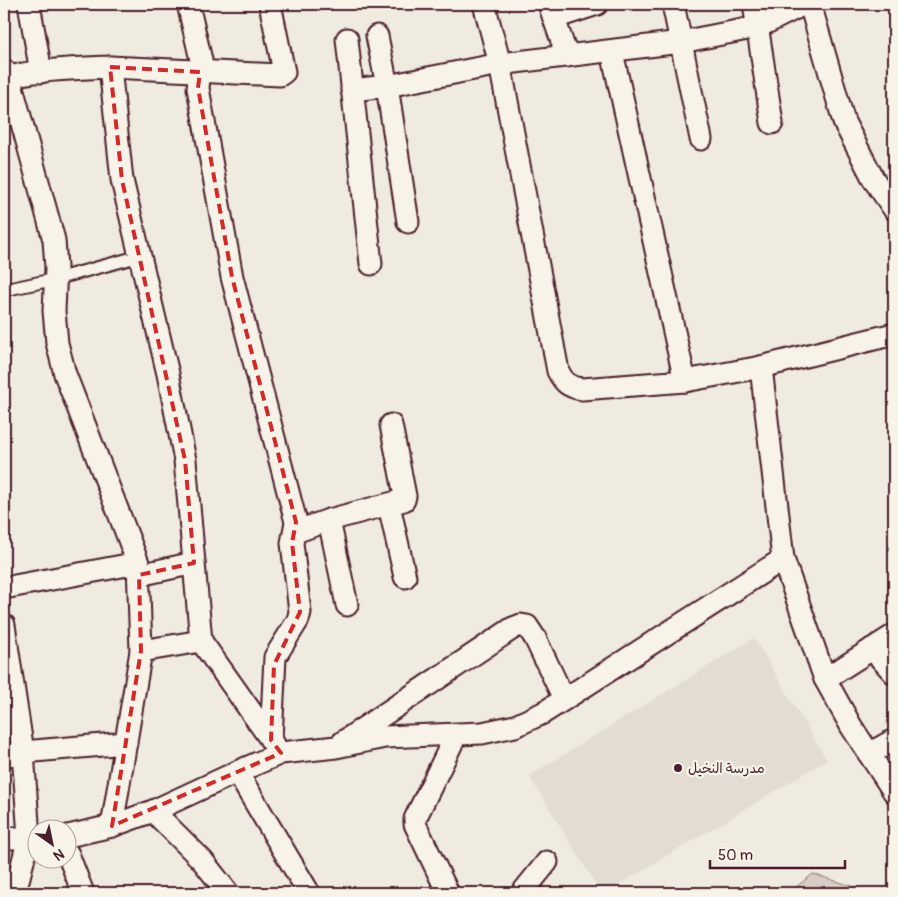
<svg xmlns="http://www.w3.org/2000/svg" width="898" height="897" font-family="Pangolin,'Playpen Sans Arabic',sans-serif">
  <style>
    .built { fill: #e3dcd2 }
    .green { fill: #d8cdc6; stroke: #917678 }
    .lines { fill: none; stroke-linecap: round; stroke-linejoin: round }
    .lane-casing { stroke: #4a1f2b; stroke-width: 15 }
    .street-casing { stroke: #4a1f2b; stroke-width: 25 }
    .lane { stroke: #f7f3e8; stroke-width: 11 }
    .street { stroke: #f7f3e8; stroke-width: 21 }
    .marked { fill: none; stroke: #d62828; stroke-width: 4; stroke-dasharray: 10 6; stroke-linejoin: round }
    .poi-dot { fill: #4a1f2b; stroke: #f7f3e8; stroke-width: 2 }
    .labels { text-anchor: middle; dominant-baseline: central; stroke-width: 4.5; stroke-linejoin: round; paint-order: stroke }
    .poi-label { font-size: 14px; fill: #4a1f2b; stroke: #f7f3e8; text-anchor: start }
  </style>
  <rect width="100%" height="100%" fill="#f0ebe0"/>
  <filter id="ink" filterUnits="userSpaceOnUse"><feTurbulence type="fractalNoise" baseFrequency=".02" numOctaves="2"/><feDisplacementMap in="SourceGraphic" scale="10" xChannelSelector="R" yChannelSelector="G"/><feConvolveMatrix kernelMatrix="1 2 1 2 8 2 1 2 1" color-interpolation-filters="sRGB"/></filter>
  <g filter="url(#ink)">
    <path class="built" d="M 754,638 L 827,760 L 605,893 L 601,893 L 529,776 Z"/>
    <path class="green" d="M 813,874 L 875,893 L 788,893 Z"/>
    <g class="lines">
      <defs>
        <path id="lane" d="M 4,290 L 56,279 L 140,256"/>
        <g id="street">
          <path d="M 29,4 L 41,72"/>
          <path d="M 188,4 L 201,60 L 198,88 L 232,277 L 296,522 L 292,543 L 300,612 L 298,620 L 275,657 L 271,740"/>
          <path d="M 484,4 L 500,64 L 558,371 C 564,383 569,387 582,389 L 685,381 L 761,367 L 894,334"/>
          <path d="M 549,4 L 567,56"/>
          <path d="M 673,4 L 701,139"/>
          <path d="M 754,4 L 772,123"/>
          <path d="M 810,4 L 844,122 L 874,180 L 894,209"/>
          <path d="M 554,18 L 597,4"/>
          <path d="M 377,36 L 387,86 L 408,222"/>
          <path d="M 347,39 L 371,264"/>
          <path d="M 612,52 L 685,381"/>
          <path d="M 110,67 L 280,75 L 284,72 L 270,4"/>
          <path d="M 4,70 L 9,76 L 54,240 L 56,267 L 54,311 L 57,343 L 65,374 L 138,563 L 141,651 L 112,826"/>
          <path d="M 4,80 C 18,70 89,68 110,67 L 122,180 L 168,374 L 185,460 L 194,563"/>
          <path d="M 352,90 L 387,86 L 500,64 L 681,42 L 758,27 L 804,4"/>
          <path d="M 761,367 L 783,559 L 825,679 L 851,726 L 894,792"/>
          <path d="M 389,505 L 405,577"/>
          <path d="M 329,520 L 347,605"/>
          <path d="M 295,532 L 329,520 L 404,500 L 405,496 L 391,425"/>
          <path d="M 139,575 L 194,563 L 201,641"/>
          <path d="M 4,588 L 138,563"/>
          <path d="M 4,625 L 23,752 L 29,837 L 15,893"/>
          <path d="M 872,649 L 894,673"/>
          <path d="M 141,651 L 201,641 L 274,744"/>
          <path d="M 825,679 L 894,635"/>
          <path d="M 343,742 L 513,628 L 521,625 L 527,626 L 535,638 L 564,699"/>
          <path d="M 869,754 L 894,740"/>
          <path d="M 4,756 L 23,752 L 126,743"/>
          <path d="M 237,772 L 309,893"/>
          <path d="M 153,811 L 202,860 L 228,893"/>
          <path d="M 68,836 L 112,826 L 153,811 L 237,772 L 281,753 L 336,747 L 385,737 L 482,733 L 515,726 L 543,713 L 783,559"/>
          <path d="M 4,838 L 38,838"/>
          <path d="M 68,854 L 83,893"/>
          <path d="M 448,893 L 415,824 L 415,819 L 456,735"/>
          <path d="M 522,893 L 547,862"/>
        </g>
      </defs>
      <use href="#lane" class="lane-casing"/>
      <use href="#street" class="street-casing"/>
      <use href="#lane" class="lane"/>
      <use href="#street" class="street"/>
    </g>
  </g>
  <path class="marked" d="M 110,67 L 200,72 L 198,88 L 232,277 L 296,522 L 292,543 L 300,612 L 274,665 L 271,740 L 281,753 L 112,826 L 141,651 L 139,575 L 194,563 L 185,460 L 122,180 Z"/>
  <circle class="poi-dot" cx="678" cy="768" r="5"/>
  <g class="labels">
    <g class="poi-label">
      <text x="688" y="768">مدرسة النخيل</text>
    </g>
  </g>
  <rect width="898" height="897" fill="none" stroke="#f7f3e8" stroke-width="20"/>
  <rect x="10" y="10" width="878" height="877" fill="none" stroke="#4a1f2b" stroke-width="2" filter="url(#ink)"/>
  <g transform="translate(52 844) rotate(147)"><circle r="24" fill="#f7f3e8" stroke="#b29e9c"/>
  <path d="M0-4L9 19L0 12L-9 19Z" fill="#4a1f2b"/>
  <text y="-8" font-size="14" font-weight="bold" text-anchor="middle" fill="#4a1f2b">N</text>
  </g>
  <path d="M710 860v8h135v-8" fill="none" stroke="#4a1f2b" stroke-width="2.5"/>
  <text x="718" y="860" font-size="15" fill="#4a1f2b" stroke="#f7f3e8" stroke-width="4" paint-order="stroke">50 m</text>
</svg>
